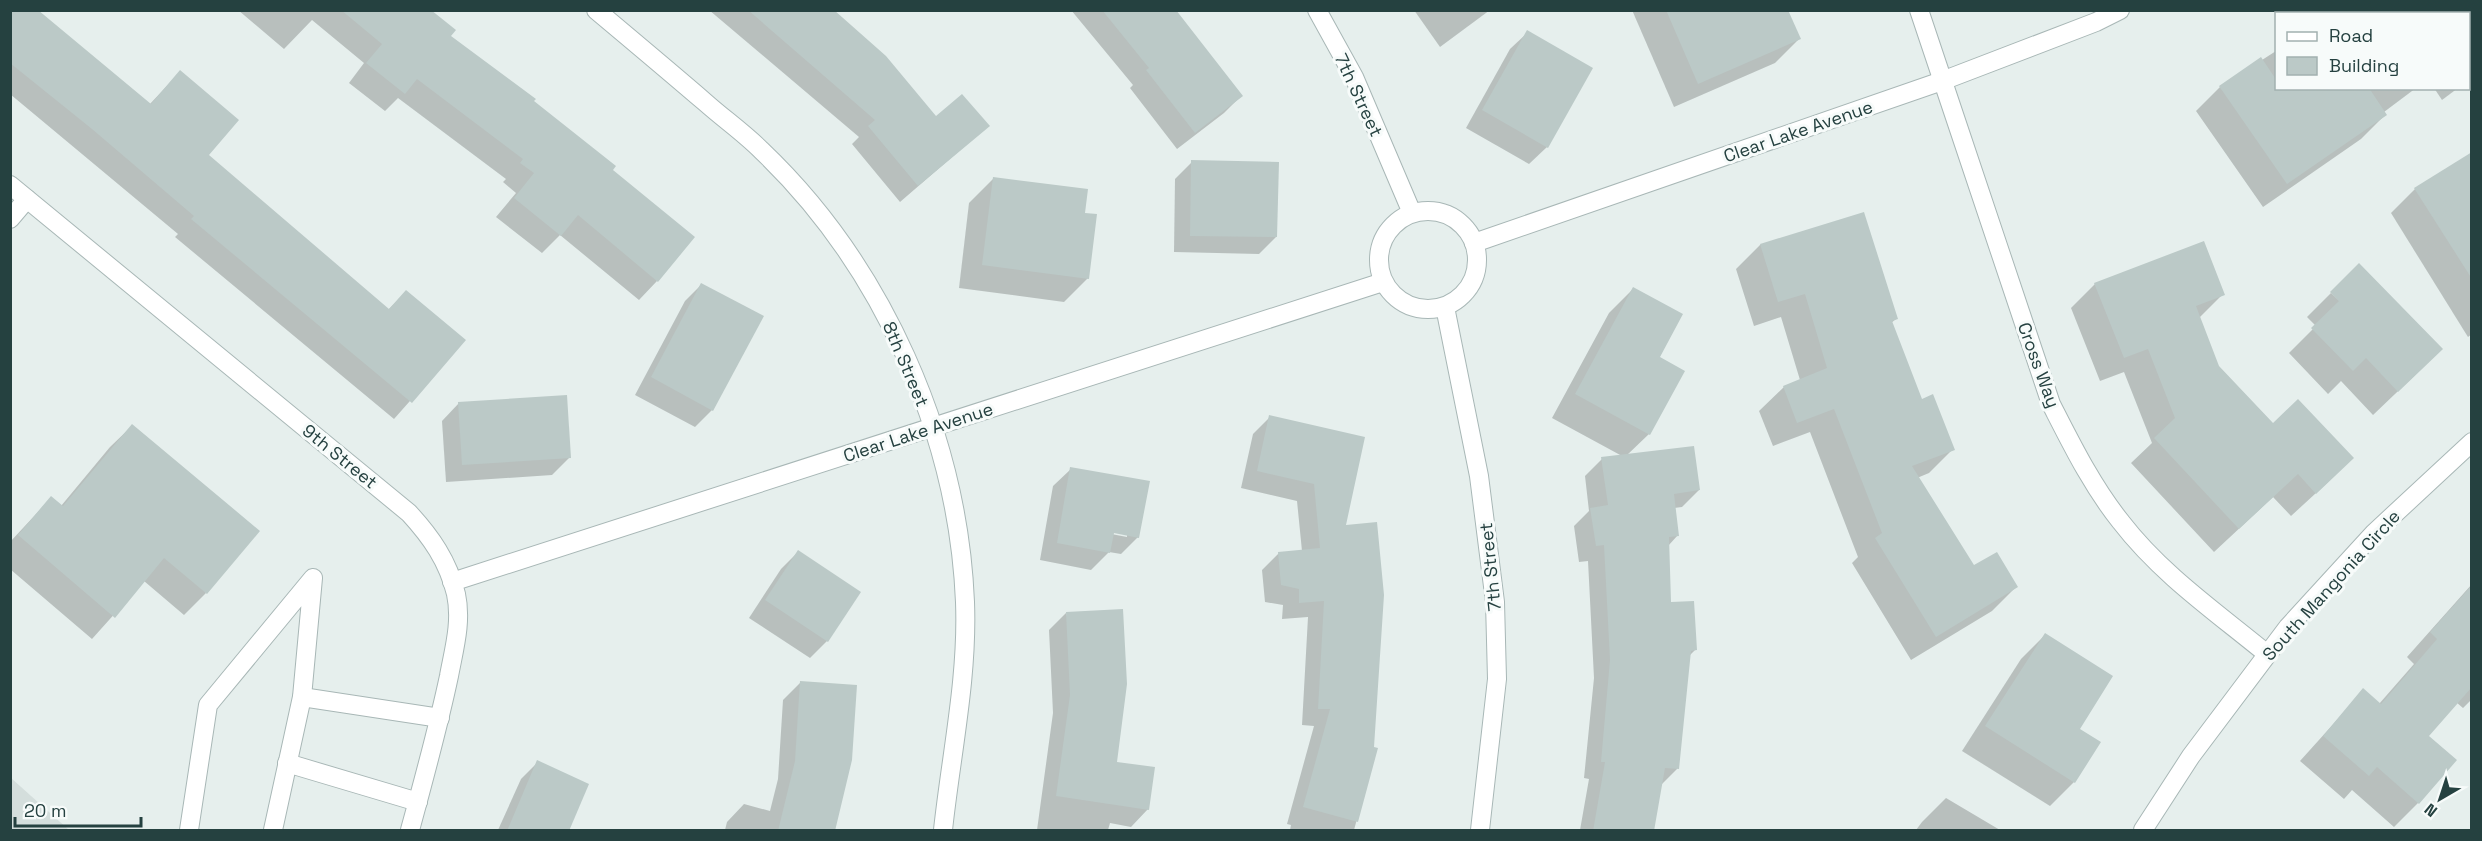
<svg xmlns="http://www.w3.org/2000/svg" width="2482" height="841" font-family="'Space Grotesk',sans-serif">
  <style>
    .built { fill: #d4dedc }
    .shadow { fill: #0003; fill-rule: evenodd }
    .building { fill: #bbc9c7 }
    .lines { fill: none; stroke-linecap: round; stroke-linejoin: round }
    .minor-casing { stroke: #a8b7b6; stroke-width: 20 }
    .minor { stroke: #fff; stroke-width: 18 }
    .labels { text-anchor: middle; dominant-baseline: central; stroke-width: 6; stroke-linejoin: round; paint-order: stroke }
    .street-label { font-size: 18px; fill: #254140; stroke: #f7fbfa }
  </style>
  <rect width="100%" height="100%" fill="#e6efed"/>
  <path class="built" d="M 10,778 L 11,778 L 69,830 L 11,830 Z"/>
  <g class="shadow">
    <path d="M 10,10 L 149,105 L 180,72 L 207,155 L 388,310 L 406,292 L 464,340 L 394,419 L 175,237 L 178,234 L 10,94 Z"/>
    <path d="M 238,10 L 429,10 L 449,36 L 532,101 L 611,170 L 657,281 L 639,300 L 560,235 L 542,253 L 496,217 L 516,193 L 503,182 L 506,179 L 398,98 L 385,111 L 349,83 L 364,63 L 312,20 L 284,49 Z"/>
    <path d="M 709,10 L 832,10 L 936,118 L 988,126 L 900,202 L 852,144 L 859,137 Z"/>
    <path d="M 1071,10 L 1173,10 L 1241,96 L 1224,113 L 1177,149 L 1130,88 L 1133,85 Z"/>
    <path d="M 1414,10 L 1490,10 L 1440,47 Z"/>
    <path d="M 1632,10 L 1786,10 L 1799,39 L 1775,63 L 1674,107 Z"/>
    <path d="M 2351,10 L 2472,10 L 2472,79 L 2468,81 L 2468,14 L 2347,14 Z"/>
    <path d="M 1528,32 L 1547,147 L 1529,164 L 1466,128 L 1510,49 Z"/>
    <path d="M 2276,51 L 2276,88 L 2416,88 L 2384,112 L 2385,115 L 2361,139 L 2263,207 L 2196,111 L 2220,87 Z"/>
    <path d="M 2434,88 L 2458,88 L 2442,100 Z"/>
    <path d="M 1192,162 L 1276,237 L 1259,254 L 1174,252 L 1175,179 Z"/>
    <path d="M 2472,175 L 2472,334 L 2468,337 L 2391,213 L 2415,189 Z"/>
    <path d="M 993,179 L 1088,278 L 1064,302 L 959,288 L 969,203 Z"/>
    <path d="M 1863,214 L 1896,319 L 1891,323 L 1921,401 L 1953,449 L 1929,473 L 1917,478 L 1973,567 L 2016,587 L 1992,611 L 1911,660 L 1852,563 L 1858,557 L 1810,432 L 1773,446 L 1759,411 L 1784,387 L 1800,380 L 1781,317 L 1754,326 L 1736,269 L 1760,245 Z"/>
    <path d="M 702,284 L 712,410 L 695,427 L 635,395 L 685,301 Z"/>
    <path d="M 2095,284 L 2223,294 L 2199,318 L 2218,366 L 2328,482 L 2291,516 L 2273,497 L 2214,552 L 2131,463 L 2152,443 L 2124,372 L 2100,381 L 2071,308 Z"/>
    <path d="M 1633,289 L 1658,358 L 1649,434 L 1626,456 L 1699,490 L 1682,507 L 1674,508 L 1678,535 L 1668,546 L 1670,603 L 1695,650 L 1689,656 L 1677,769 L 1660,786 L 1653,830 L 1580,830 L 1589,779 L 1584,778 L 1594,678 L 1588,561 L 1579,562 L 1574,526 L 1589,511 L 1585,476 L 1602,459 L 1622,456 L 1552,418 L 1609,313 Z"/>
    <path d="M 2331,293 L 2417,373 L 2373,415 L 2341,381 L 2328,394 L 2289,353 L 2316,326 L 2307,317 Z"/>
    <path d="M 459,403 L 569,458 L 552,475 L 446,482 L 442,421 Z"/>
    <path d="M 1270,417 L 1344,527 L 1372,748 L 1376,749 L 1354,830 L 1290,830 L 1291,825 L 1287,824 L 1314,726 L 1302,725 L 1308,617 L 1282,619 L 1283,605 L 1265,602 L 1262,570 L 1279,553 L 1302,551 L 1297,501 L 1241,488 L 1253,434 Z"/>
    <path d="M 132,426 L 206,593 L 184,615 L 144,581 L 92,639 L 10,569 L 10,542 L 51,498 L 61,506 L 110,447 Z"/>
    <path d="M 1071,469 L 1138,537 L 1121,554 L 1109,552 L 1091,570 L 1040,560 L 1053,486 ZM 1106,530 L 1127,534 L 1127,537 L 1106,533 Z"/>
    <path d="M 798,552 L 859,593 L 827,641 L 810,658 L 749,618 L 781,569 Z"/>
    <path d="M 2472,584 L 2472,699 L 2463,708 L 2456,702 L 2427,736 L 2418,803 L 2394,827 L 2352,790 L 2344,799 L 2300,761 L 2364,690 L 2379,704 L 2414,664 L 2407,657 Z"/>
    <path d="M 1066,613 L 1115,763 L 1148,809 L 1131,827 L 1110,823 L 1108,830 L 1037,830 L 1053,713 L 1049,630 Z"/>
    <path d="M 2045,635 L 2078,730 L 2074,782 L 2050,806 L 1962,751 L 2021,659 Z"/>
    <path d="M 800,683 L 834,830 L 725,830 L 727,822 L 744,804 L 770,811 L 778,779 L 783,700 Z"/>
    <path d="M 538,762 L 567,830 L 498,830 L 521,779 Z"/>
    <path d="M 1946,798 L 2000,830 L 1916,830 L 1922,822 Z"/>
  </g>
  <g class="building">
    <path d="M 10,10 L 38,10 L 151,104 L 180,70 L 239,120 L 209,155 L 389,309 L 406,290 L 466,340 L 412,403 L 191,219 L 194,216 L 92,129 L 10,63 Z"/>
    <path d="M 341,10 L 431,10 L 456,30 L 451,36 L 536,99 L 534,101 L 616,166 L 613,170 L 695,237 L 658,282 L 578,215 L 561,236 L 514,198 L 534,173 L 520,163 L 523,159 L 417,79 L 405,94 L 366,63 L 382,44 Z"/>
    <path d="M 748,10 L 834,10 L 886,56 L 936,116 L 962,94 L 990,126 L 918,186 L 868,126 L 875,120 Z"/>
    <path d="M 1102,10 L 1176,10 L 1243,96 L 1195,133 L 1146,70 L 1149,68 Z"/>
    <path d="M 1666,10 L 1788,10 L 1801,39 L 1698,84 Z"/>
    <path d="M 1527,30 L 1593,68 L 1548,148 L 1482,110 Z"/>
    <path d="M 2261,57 L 2277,81 L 2277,88 L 2369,88 L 2387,115 L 2287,184 L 2219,86 Z"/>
    <path d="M 2472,152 L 2472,279 L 2414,188 Z"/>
    <path d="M 1191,160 L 1279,162 L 1277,237 L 1190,236 Z"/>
    <path d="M 993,177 L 1088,189 L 1085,213 L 1097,214 L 1089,279 L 982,265 Z"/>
    <path d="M 1864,212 L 1898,319 L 1892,321 L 1922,399 L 1933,394 L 1955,450 L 1912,466 L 1974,565 L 1997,552 L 2018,587 L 1936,637 L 1875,538 L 1882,533 L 1834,409 L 1797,423 L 1783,386 L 1827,368 L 1805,294 L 1778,302 L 1760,244 Z"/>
    <path d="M 2204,241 L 2225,295 L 2196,306 L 2219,366 L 2273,423 L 2298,399 L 2354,458 L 2316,494 L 2298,474 L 2239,529 L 2154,438 L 2175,418 L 2148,349 L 2124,358 L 2094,283 Z"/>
    <path d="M 2359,263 L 2443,349 L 2398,392 L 2366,358 L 2353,371 L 2311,328 L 2339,301 L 2330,292 Z"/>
    <path d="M 701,283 L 764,316 L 713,411 L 651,377 Z"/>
    <path d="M 1633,287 L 1683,314 L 1660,357 L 1685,371 L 1650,435 L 1575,394 Z"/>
    <path d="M 567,395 L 571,458 L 462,465 L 458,402 Z"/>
    <path d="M 1269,415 L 1365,437 L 1346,525 L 1377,522 L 1384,595 L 1374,747 L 1378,748 L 1358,822 L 1303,807 L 1330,709 L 1318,709 L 1324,601 L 1299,603 L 1299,589 L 1281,585 L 1278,552 L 1320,548 L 1314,484 L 1257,471 Z"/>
    <path d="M 132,424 L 260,531 L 207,594 L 164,558 L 115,618 L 18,535 L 51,496 L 63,506 Z"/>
    <path d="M 1694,446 L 1700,490 L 1674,494 L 1679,536 L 1669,537 L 1671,602 L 1694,601 L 1697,650 L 1691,651 L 1679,769 L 1665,768 L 1654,831 L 1593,831 L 1605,762 L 1601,762 L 1610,660 L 1604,545 L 1596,546 L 1590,508 L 1608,505 L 1601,457 Z"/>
    <path d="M 1070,467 L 1150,481 L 1139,538 L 1114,533 L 1110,553 L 1057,543 Z"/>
    <path d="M 798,550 L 861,592 L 828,642 L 765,600 Z"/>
    <path d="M 2472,585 L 2472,687 L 2429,736 L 2457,760 L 2419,804 L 2377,767 L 2369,776 L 2323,736 L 2363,688 L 2381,704 L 2437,639 L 2430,632 Z"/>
    <path d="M 1123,609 L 1127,684 L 1117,762 L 1155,767 L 1149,810 L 1056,796 L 1070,695 L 1066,612 Z"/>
    <path d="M 2045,633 L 2113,676 L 2080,729 L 2101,742 L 2075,783 L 1985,726 Z"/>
    <path d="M 800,681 L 857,685 L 852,760 L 835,831 L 778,831 L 795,761 Z"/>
    <path d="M 537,760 L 589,784 L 569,831 L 507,831 Z"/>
  </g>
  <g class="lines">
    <defs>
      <g id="minor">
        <path d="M 596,10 C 633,41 670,72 706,103 C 724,119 744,133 761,150 C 882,265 958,435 965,602 C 968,678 951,755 943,830"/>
        <path d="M 1317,10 L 1354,77 L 1412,213"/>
        <path d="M 1919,10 L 2051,404 C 2072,445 2092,486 2121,522 C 2161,574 2216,612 2267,654"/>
        <path d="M 10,185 L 409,513 C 431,537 448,561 456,594 C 462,622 454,649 449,676 C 438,728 424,779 410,830"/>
        <circle cx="1428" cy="260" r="49"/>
        <path d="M 10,219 L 27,199"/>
        <path d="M 1474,243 L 1942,81 L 2096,22 L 2120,10"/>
        <path d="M 1445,307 L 1479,476 L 1495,602 L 1497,679 L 1480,830"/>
        <path d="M 452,582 L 1383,282"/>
        <path d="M 302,697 L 440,718"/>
        <path d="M 287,763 L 418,802"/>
        <path d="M 189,830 L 208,705 L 313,578 L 302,697 L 273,830"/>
        <path d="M 2143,830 L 2191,756 L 2288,627 L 2374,533 L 2472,442"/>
      </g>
    </defs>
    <use href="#minor" class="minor-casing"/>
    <use href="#minor" class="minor"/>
  </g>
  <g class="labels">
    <g class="street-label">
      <text transform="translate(1359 95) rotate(65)">7th Street</text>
      <text transform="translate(1798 131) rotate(-19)">Clear Lake Avenue</text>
      <text transform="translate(906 364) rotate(67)">8th Street</text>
      <text transform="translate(2039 365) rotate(70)">Cross Way</text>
      <text transform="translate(918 432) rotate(-18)">Clear Lake Avenue</text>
      <text transform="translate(340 456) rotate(39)">9th Street</text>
      <text transform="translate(1490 567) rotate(-96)">7th Street</text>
      <text transform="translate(2331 585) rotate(-48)">South Mangonia Circle</text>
    </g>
  </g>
  <rect width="2482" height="841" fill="none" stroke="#254140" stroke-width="24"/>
  <rect x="2275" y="12" width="195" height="78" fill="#f7fbfa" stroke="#a3b1b0" stroke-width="1.5"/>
  <rect x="2287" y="32" width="30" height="9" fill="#ffffff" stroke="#a3b1b0" stroke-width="1.5"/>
  <text x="2329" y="42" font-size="18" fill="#254140">Road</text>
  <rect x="2287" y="57" width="30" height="18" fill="#bbc9c7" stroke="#a3b1b0" stroke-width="1.5"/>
  <text x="2329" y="72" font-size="18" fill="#254140">Building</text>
  <g transform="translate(2440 799) rotate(219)" stroke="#f7fbfa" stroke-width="4.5" paint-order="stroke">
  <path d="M0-4.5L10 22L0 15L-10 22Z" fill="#254140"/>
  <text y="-9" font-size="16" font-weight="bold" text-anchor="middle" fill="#254140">N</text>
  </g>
  <path d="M15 817v9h126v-9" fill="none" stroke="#254140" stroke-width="3"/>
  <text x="24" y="817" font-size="18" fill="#254140" stroke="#f7fbfa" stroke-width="4.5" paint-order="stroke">20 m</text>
</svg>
